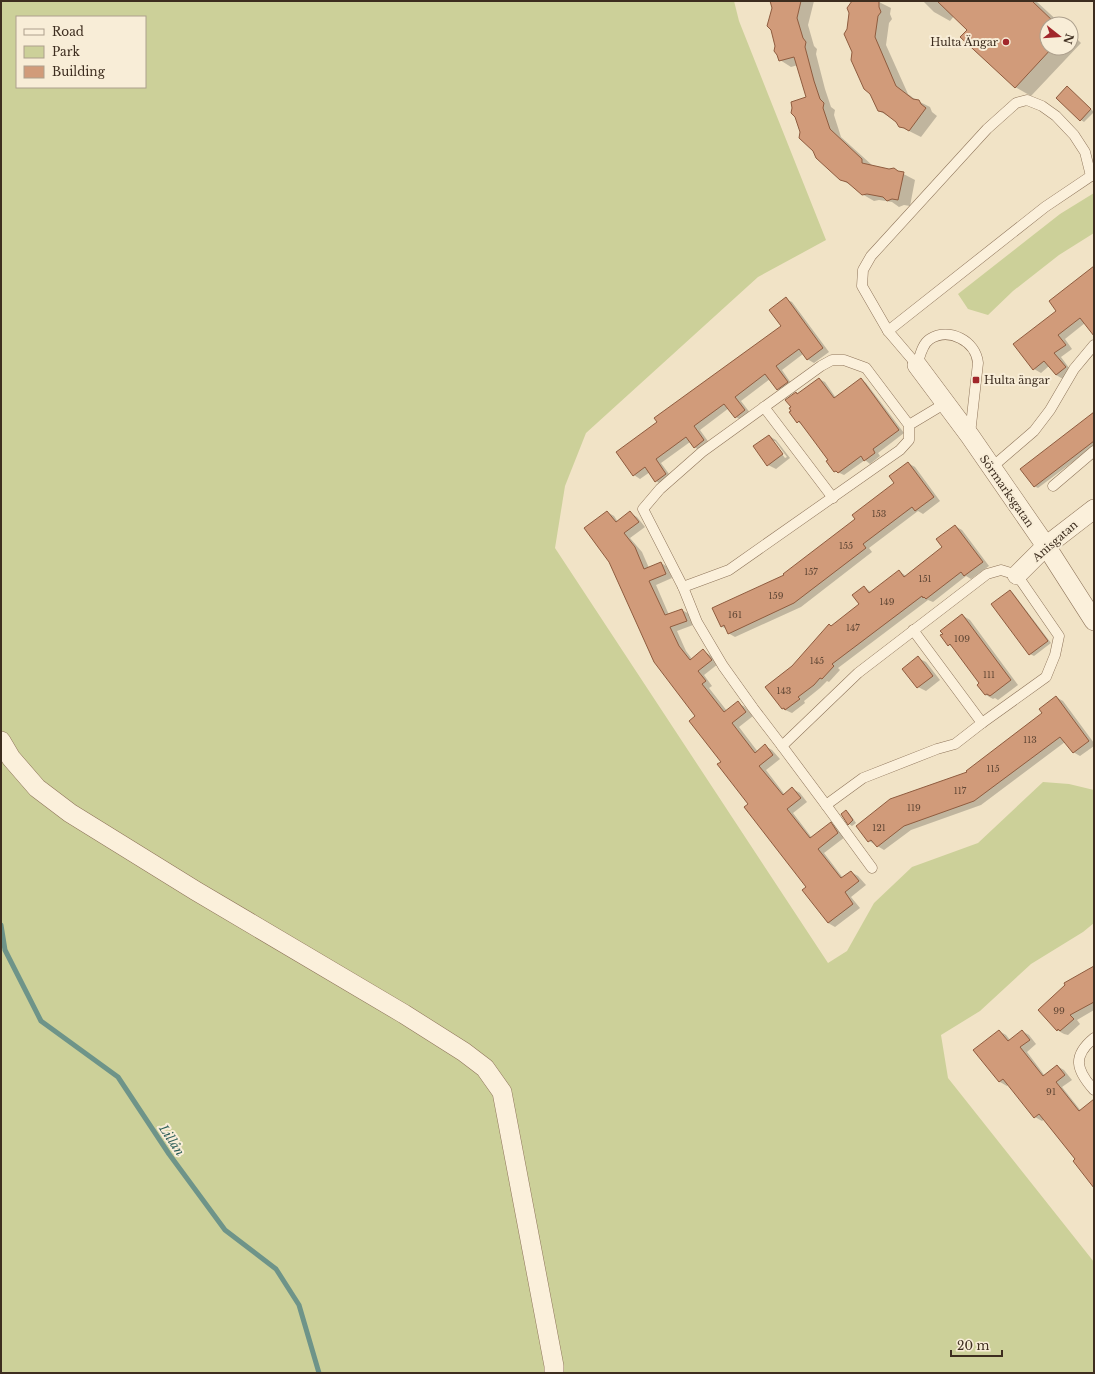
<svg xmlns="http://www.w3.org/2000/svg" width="1095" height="1374" font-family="'Libre Baskerville',serif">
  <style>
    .green { fill: #ccd099; fill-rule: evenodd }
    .shadow { fill: #0003; fill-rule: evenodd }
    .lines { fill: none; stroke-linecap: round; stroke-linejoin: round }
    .stream { stroke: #6e9489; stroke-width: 5 }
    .building { fill: #d19b7a; stroke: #8f5c3f }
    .service-casing { stroke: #8e745a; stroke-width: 11 }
    .minor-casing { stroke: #8e745a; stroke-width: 20 }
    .service { stroke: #fbf0db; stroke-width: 10 }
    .minor { stroke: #fbf0db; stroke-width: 19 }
    .poi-dot { fill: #a1272b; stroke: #f8edd7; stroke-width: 1.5 }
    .labels { text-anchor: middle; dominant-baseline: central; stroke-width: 4; stroke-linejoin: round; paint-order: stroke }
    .number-label { font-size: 9px; fill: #624836 }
    .poi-label { font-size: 11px; fill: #3d2d1f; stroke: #f8edd7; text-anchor: end }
    .street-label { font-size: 11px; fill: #3d2d1f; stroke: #f8edd7 }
    .water-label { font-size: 12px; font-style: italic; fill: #2d5e59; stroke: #f8edd7 }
  </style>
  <rect width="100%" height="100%" fill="#f1e3c6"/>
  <g class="green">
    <path d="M 1,1 L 734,1 L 739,21 L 826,240 L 758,277 L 586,433 L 565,486 L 555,548 L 828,963 L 847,951 L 874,903 L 912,867 L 978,843 L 1043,782 L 1069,784 L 1094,790 L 1094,923 L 1083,932 L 1031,964 L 980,1011 L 941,1035 L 948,1078 L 1094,1262 L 1094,1373 L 1,1373 ZM 17,17 L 145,17 L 145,87 L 17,87 Z"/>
    <path d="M 1094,193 L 1094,233 L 1059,255 L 1013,291 L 988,315 L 968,309 L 958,294 L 1060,214 Z"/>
  </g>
  <g class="shadow">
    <path d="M 771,1 L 814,1 L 808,25 L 814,46 L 817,49 L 816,54 L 825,89 L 831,107 L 835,110 L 834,115 L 841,137 L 873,166 L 889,170 L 894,169 L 915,180 L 910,206 L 904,205 L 899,207 L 892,202 L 879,200 L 874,201 L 862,194 L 852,186 L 840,179 L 814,150 L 807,98 L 798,65 L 791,67 L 780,60 L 776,46 Z"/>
    <path d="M 851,1 L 879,2 L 891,8 L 890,14 L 892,19 L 889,23 L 886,45 L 908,94 L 916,100 L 930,107 L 932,112 L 937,116 L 921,137 L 899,126 L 897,121 L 879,111 L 853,51 L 848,30 Z"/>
    <path d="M 923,1 L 1038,1 L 1037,2 L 1061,24 L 1047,24 L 1047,48 L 1071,48 L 1071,33 L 1081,43 L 1031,96 L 1015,87 L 969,29 L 954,16 L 950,21 L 934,12 Z"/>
    <path d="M 1070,90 L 1094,112 L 1084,122 L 1081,120 Z"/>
    <path d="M 1094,267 L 1094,333 L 1085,323 L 1065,339 L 1072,349 L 1061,357 L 1072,372 L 1063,379 L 1056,375 L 1049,366 L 1041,373 L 1034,369 L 1058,311 Z"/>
    <path d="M 786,299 L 792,302 L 829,352 L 814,363 L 807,359 L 803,354 L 782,370 L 793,386 L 784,393 L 778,389 L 770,379 L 741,401 L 751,414 L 742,421 L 736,417 L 729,408 L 700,430 L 710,444 L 701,451 L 694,447 L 690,442 L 661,463 L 672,478 L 662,485 L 656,481 L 650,472 L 640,479 L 634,475 L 617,453 L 782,326 Z"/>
    <path d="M 819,379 L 825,382 L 836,398 L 861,379 L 866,383 L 904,433 L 878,453 L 880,456 L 870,464 L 865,460 L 844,475 L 835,471 L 829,460 L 803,425 L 798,422 L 798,395 Z"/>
    <path d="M 1094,414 L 1094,446 L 1038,488 L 1034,486 Z"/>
    <path d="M 769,436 L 776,440 L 790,458 L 776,469 L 768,465 ZM 772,441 L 775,441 L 787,457 L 785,458 Z"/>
    <path d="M 908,463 L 915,467 L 940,501 L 923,514 L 918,511 L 869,548 L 872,552 L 801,607 L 735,637 L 728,633 L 726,629 L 721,626 L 856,519 L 896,483 Z"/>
    <path d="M 607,512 L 614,516 L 618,522 L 630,513 L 637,517 L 645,527 L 630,538 L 642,552 L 649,568 L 661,563 L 668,567 L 672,578 L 656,585 L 669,615 L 682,610 L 689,614 L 693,625 L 677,631 L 686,651 L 692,659 L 703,651 L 710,655 L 718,664 L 704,675 L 712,686 L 709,688 L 727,711 L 738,703 L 745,707 L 753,716 L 739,727 L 758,752 L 765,746 L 772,750 L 780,759 L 766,770 L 785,795 L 793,789 L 800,793 L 807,802 L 793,813 L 812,838 L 831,823 L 838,827 L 845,837 L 824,853 L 843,878 L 851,872 L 858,876 L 866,885 L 851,897 L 860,908 L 835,927 L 828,923 L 807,888 L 749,804 L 722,762 L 697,716 Z"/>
    <path d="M 955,526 L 962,530 L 989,566 L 971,579 L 966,576 L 933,602 L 928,600 L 838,668 L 840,670 L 829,682 L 827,681 L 820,688 L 804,701 L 805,703 L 792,713 L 783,709 L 793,666 L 831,627 L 861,605 L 864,587 L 871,592 L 899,571 L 906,576 L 944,547 Z"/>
    <path d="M 1010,591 L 1013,593 L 1051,643 L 1034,656 L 1030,654 L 993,604 Z"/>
    <path d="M 962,615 L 970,620 L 1018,685 L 998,700 L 995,698 L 993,699 L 986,695 L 981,683 L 954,648 L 949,645 Z"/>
    <path d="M 918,658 L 926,662 L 940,680 L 926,691 L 918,687 Z"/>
    <path d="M 1056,697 L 1063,701 L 1094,743 L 1094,746 L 1080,756 L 1073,752 L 1065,742 L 981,805 L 911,830 L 884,850 L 869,841 L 969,773 L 1044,713 Z"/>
    <path d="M 846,811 L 849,813 L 856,823 L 852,826 L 849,824 Z"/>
    <path d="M 1094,967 L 1094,1010 L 1077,1020 L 1080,1024 L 1068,1035 L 1064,1034 L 1057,1030 Z"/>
    <path d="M 999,1031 L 1006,1035 L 1010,1040 L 1022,1031 L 1029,1035 L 1036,1044 L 1027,1052 L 1045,1076 L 1057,1066 L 1064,1070 L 1072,1080 L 1062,1087 L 1081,1111 L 1094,1102 L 1094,1187 L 1077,1159 L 1045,1119 L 1042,1121 L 1035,1117 L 1009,1084 L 1007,1086 L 1000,1082 L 975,1050 Z"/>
  </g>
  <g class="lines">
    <path class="stream" d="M 1,925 L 5,950 L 41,1021 L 118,1077 L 169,1154 L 225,1230 L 276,1269 L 299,1305 L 319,1373"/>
  </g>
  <g class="building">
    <path d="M 770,1 L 801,1 L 797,18 L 803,38 L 806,42 L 805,47 L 814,81 L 820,99 L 824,103 L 823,108 L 830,129 L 862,159 L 862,163 L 889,169 L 894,168 L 898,171 L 904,172 L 898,200 L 892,199 L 887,201 L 883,197 L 867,194 L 862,195 L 847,182 L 840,180 L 816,158 L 813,151 L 799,138 L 800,132 L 795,117 L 791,113 L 792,108 L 791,102 L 806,97 L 794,57 L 779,61 L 777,55 L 774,51 L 775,46 L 771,30 L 767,26 L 772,8 Z"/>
    <path d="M 852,1 L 879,1 L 879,7 L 881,12 L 878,16 L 875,37 L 896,86 L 913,99 L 919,100 L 921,104 L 926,108 L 909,131 L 904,128 L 899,127 L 896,122 L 883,112 L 878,111 L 870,94 L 864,89 L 851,60 L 852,52 L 844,34 L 847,29 L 849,13 L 847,8 Z"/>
    <path d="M 937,1 L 1032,1 L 1056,24 L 1047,24 L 1047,48 L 1052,48 L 1015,88 L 960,37 L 967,30 Z"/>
    <path d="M 1067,86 L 1091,109 L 1080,121 L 1056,98 Z"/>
    <path d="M 1094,266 L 1094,336 L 1080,318 L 1058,335 L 1066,345 L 1054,353 L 1066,367 L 1056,375 L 1044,361 L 1033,370 L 1013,344 L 1056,311 L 1049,301 Z"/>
    <path d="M 786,297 L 823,348 L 807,360 L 799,349 L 776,366 L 788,382 L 777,390 L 765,374 L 735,397 L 745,410 L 735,418 L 724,404 L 694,426 L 704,440 L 694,448 L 686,437 L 656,459 L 666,474 L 655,482 L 645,467 L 633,476 L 616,452 L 657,422 L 654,418 L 781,326 L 769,310 Z"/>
    <path d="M 819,378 L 834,398 L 861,378 L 899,430 L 873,449 L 875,453 L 864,461 L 861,456 L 838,473 L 836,471 L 834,472 L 826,461 L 828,460 L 808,433 L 799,421 L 797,423 L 789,412 L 791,411 L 789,408 L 791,407 L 785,400 L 796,392 L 797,394 Z"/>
    <path d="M 1094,412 L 1094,441 L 1034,487 L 1020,469 Z"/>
    <path d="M 769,435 L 783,454 L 767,466 L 753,446 Z"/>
    <path d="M 908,462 L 934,497 L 915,511 L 912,507 L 863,544 L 866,548 L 794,603 L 728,634 L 724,625 L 721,627 L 712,608 L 784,575 L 783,574 L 855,519 L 852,515 L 894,483 L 889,476 Z"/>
    <path d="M 607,511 L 616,522 L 630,511 L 639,522 L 624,533 L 635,547 L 644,569 L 661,562 L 666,574 L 649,581 L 665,615 L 682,609 L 687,621 L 670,627 L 679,646 L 690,660 L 703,649 L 712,660 L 698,671 L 706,681 L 702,684 L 724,712 L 738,701 L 746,712 L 732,723 L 755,753 L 765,744 L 773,755 L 759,766 L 783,795 L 792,787 L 801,798 L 787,809 L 810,838 L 831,822 L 838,833 L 818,849 L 841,878 L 851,871 L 859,881 L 845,892 L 853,904 L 828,923 L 802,890 L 806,887 L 744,807 L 748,804 L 717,764 L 721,762 L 689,721 L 695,716 L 654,662 L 609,562 L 584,528 Z"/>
    <path d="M 955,525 L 983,562 L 964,576 L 961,572 L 926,599 L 924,597 L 923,598 L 922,596 L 832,664 L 834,666 L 822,679 L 820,678 L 814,685 L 798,697 L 800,699 L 785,710 L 784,708 L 782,709 L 765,687 L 792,666 L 829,624 L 831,626 L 859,604 L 852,595 L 864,586 L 869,593 L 899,570 L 904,577 L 942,547 L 936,539 Z"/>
    <path d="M 1010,590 L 1048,641 L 1029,655 L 991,604 Z"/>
    <path d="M 962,614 L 1011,680 L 990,696 L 987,694 L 985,695 L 977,685 L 979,683 L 950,644 L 948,646 L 940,635 L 943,634 L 940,631 Z"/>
    <path d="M 918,656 L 933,676 L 917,688 L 902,669 Z"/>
    <path d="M 1056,696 L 1089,741 L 1073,753 L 1060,737 L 974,801 L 904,826 L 877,847 L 871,840 L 868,842 L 856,826 L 890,799 L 967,772 L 966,771 L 1042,713 L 1039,709 Z"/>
    <path d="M 846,810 L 853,820 L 848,825 L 841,814 Z"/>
    <path d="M 1094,966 L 1094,1002 L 1070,1015 L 1074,1019 L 1060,1031 L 1058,1029 L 1057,1031 L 1038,1010 L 1065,985 L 1064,983 Z"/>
    <path d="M 999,1030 L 1008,1041 L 1022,1030 L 1030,1040 L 1020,1047 L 1043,1076 L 1057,1065 L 1065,1075 L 1056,1082 L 1079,1111 L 1094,1099 L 1094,1188 L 1073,1161 L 1075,1159 L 1039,1114 L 1034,1118 L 1003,1079 L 999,1082 L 973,1050 Z"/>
  </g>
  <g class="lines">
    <defs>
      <g id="service">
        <path d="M 888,331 L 1045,207 L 1094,174"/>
        <path d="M 764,407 L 833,498"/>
        <path d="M 909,425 L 909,440 L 900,450 L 729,570 L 683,587 L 643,509 L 660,489 L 702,452 L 821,366 L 832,360 L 844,360 L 866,368 L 909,425 L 944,404"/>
        <path d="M 970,434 L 978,363 C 976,341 949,327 930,339 C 922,344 920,356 917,365 L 888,331 L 862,286 L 863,270 L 871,256 L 987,129 L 1016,103 L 1027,100 L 1042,106 L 1056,116 L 1074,135 L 1085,152 L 1091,176"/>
        <path d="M 991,468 L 1034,431 L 1050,410 L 1074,369 L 1094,345"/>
        <path d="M 1053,486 L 1094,451"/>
        <path d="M 1001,570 L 1017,575 L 1059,636 L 1055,655 L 1046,677 L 982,723 L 955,744 L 937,749 L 863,778 L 826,805 L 782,746 L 858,673 L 987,574 Z"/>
        <path d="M 683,587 L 697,622 L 723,666 L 753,708 L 782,746"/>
        <path d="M 913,630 L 982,723"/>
        <path d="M 826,805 L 872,868"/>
        <path d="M 1094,1038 C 1072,1056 1076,1070 1094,1090"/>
      </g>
      <g id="minor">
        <path d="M 917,365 L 970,436 L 1046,546 L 1094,621"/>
        <path d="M 1017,575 L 1046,546 L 1094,509"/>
        <path d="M 1,741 L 11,758 L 37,788 L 70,813 L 196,891 L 404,1014 L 464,1052 L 485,1068 L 502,1092 L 554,1366 L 554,1373"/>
      </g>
    </defs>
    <use href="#service" class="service-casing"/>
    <use href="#minor" class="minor-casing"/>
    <use href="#service" class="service"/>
    <use href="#minor" class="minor"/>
  </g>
  <g class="poi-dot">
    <circle cx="1006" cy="42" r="4"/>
    <rect x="972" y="376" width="8" height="8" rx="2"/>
  </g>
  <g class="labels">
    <g class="number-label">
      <text x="879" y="513">153</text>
      <text x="846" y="545">155</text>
      <text x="811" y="571">157</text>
      <text x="925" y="578">151</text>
      <text x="776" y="595">159</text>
      <text x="887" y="601">149</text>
      <text x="735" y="614">161</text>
      <text x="853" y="627">147</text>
      <text x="962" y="638">109</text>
      <text x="817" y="660">145</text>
      <text x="989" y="674">111</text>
      <text x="784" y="690">143</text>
      <text x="1030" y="739">113</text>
      <text x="993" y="768">115</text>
      <text x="960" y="790">117</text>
      <text x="914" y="807">119</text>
      <text x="879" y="827">121</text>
      <text x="1059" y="1010">99</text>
      <text x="1051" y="1091">91</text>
    </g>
    <g class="poi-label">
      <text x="998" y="42">Hulta Ängar</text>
      <text x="984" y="380" text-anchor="start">Hulta ängar</text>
    </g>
    <g class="street-label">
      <text transform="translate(1007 491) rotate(55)">Sörmarksgatan</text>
      <text transform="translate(1055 541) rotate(-41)">Anisgatan</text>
    </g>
    <g class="water-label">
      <text transform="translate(172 1140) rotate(56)">Lillån</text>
    </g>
  </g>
  <rect width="1095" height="1374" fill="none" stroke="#3d2d1f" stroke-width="4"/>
  <rect x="16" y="16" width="130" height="72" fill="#f8edd7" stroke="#ada08d"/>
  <rect x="24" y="29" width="20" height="6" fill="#fbf0db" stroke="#ada08d"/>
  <text x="52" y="36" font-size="12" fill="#3d2d1f">Road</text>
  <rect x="24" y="46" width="20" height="12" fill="#ccd099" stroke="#ada08d"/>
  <text x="52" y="56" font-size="12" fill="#3d2d1f">Park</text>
  <rect x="24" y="66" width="20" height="12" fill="#d19b7a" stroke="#ada08d"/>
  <text x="52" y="76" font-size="12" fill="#3d2d1f">Building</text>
  <g transform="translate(1059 36) rotate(107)"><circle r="19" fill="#f8edd7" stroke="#ada08d"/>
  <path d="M0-3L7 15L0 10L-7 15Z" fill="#a1272b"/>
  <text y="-6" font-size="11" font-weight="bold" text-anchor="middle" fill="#3d2d1f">N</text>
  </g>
  <path d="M951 1350v6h51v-6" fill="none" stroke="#3d2d1f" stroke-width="2"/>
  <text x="957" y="1350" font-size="12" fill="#3d2d1f" stroke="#f8edd7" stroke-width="3" paint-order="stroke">20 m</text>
</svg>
